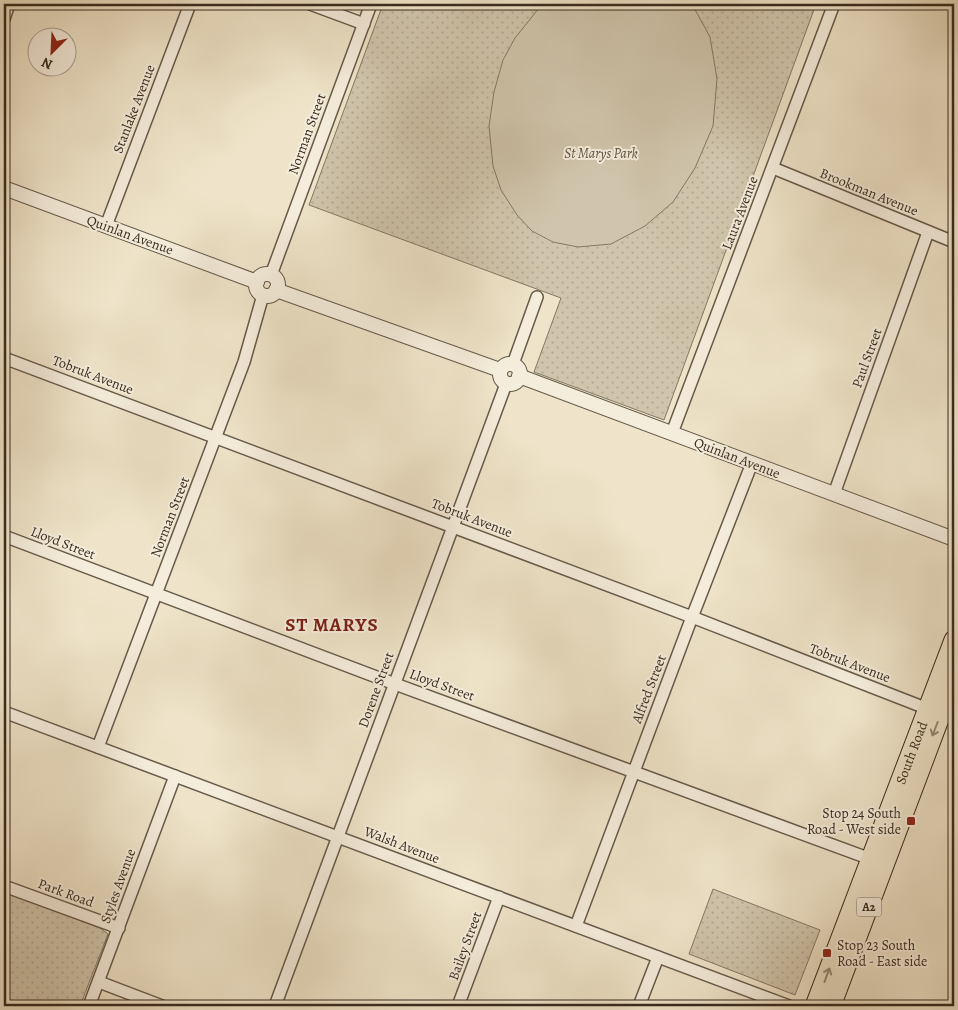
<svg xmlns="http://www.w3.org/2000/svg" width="958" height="1010" font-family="Alegreya,serif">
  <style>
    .grass { fill: url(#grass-dots); stroke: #847865 }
    .garden { fill: #d0c5ac; stroke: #847865 }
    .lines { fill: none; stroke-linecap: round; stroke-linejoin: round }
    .minor-casing { stroke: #665949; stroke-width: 14 }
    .tertiary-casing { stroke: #665949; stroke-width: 16 }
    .trunk-casing { stroke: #382b1e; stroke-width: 21 }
    .motorway-casing { stroke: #382b1e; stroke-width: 22 }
    .minor { stroke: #f5eddc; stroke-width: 11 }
    .tertiary { stroke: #f5eddc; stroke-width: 14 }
    .trunk { stroke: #efe4c9; stroke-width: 19 }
    .motorway { stroke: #efe4c9; stroke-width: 20 }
    .oneway { stroke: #948874 }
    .poi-dot { fill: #8f2418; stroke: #f5eddc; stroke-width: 2 }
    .labels { text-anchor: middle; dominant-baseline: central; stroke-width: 4; stroke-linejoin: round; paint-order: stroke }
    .shield { fill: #f5eddc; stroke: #716557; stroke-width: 1 }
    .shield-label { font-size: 12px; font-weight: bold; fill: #382b1e }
    .street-label { font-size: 14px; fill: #382b1e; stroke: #f5eddc }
    .park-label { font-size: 14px; font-style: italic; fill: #5e5242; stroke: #f5eddc }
    .poi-label { font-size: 14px; fill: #382b1e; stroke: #f5eddc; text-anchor: end }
    .district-label { font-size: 19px; font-weight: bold; letter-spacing: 1px; fill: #7a1f14; stroke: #f5eddc }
  </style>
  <defs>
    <pattern id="grass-dots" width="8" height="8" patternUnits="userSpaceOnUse" patternTransform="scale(1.25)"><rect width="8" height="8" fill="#d0c5ac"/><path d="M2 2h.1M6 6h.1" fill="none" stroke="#b3a994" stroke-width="1.8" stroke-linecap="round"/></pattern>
  </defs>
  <rect width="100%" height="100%" fill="#efe4c9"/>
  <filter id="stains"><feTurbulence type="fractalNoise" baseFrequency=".004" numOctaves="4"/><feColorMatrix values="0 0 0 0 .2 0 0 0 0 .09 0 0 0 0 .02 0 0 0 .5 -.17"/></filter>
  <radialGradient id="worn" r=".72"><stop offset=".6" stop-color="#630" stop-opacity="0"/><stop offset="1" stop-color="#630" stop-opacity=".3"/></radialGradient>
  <g class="grass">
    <path d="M 383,4 L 816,4 L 664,420 L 534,372 L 561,298 L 309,205 Z"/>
    <path d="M 713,889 L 820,930 L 795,995 L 689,954 Z"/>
    <path d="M 4,892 L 100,928 L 108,934 L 80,1006 L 15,1006 L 4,1002 Z"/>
  </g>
  <path class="garden" d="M 545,4 L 692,4 L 710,37 L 717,79 L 713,126 L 695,168 L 673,202 L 645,226 L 611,244 L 578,247 L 553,242 L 532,231 L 517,215 L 501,190 L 493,166 L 489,126 L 494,92 L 503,60 L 515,38 L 539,8 Z"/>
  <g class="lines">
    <defs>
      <g id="minor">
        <path d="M 310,4 L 364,24"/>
        <path d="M 4,19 L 9,4"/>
        <path d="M 773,168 L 954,242"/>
        <path d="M 106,226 L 190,4"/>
        <path d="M 271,275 L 371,4"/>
        <path d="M 4,358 L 692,617 L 928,709"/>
        <path d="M 513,364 L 537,297"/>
        <path d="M 672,433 L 834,4"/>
        <path d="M 834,494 L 928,232"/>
        <path d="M 4,536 L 395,684 L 876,861"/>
        <path d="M 4,712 L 789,1006"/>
        <path d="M 98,747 L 244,362 L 263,295"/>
        <path d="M 4,886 L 119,928"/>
        <path d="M 576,926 L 689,625 L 752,463"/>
        <path d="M 99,982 L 162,1006"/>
        <path d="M 89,1006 L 175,776"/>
        <path d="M 275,1006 L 506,384"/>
        <path d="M 458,1006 L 499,897"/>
        <path d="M 639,1006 L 658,957"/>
      </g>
      <g id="tertiary">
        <path d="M 4,188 L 257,282"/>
        <circle cx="267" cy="285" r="11"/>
        <path d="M 276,290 L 500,370"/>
        <circle cx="510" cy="374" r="10"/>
        <path d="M 519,376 L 954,539"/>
      </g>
      <g id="trunk">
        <path id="s1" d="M 815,1006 L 954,640"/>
        <path d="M 831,1006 L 944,706 L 952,694"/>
      </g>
      <path id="motorway" d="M 944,706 L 954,679"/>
    </defs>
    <use href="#minor" class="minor-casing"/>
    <use href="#tertiary" class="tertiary-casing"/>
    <use href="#trunk" class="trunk-casing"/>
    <use href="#motorway" class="motorway-casing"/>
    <use href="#minor" class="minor"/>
    <use href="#tertiary" class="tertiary"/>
    <use href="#trunk" class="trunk"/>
    <use href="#motorway" class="motorway"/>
  </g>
  <defs><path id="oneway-shaft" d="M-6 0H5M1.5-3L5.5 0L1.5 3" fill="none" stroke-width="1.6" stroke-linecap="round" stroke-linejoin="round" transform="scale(1.25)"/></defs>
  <g class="oneway">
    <use href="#oneway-shaft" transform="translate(935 729) rotate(111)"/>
    <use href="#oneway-shaft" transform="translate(827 975) rotate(-70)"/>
  </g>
  <g class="poi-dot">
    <rect x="906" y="816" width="10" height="10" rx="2.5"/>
    <rect x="822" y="948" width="10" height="10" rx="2.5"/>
  </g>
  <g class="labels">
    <rect class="shield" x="856.5" y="897.5" width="25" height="19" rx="4"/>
    <g class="shield-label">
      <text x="869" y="907">A2</text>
    </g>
    <g class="street-label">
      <text transform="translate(134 109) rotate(-69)">Stanlake Avenue</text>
      <text transform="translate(307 134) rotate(-70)">Norman Street</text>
      <text transform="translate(869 192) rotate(22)">Brookman Avenue</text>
      <text transform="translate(740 213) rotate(-69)">Laura Avenue</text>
      <text transform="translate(130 235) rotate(20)">Quinlan Avenue</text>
      <text transform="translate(867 358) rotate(-70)">Paul Street</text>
      <text transform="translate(93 375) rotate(21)">Tobruk Avenue</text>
      <text transform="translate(737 458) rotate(21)">Quinlan Avenue</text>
      <text transform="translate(170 517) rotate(-69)">Norman Street</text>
      <text transform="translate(472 518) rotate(21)">Tobruk Avenue</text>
      <text transform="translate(63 543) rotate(21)">Lloyd Street</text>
      <text transform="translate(850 663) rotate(21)">Tobruk Avenue</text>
      <text transform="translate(442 685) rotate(20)">Lloyd Street</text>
      <text transform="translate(649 689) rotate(-69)">Alfred Street</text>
      <text transform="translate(376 690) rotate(-70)">Dorene Street</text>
      <text stroke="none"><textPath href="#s1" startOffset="271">South Road</textPath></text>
      <text transform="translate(402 845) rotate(21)">Walsh Avenue</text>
      <text transform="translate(118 886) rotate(-70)">Styles Avenue</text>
      <text transform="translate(66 893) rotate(20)">Park Road</text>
      <text transform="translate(465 946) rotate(-70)">Bailey Street</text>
    </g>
    <g class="park-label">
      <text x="601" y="153">St Marys Park</text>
    </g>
    <g class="poi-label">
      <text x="901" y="813">Stop 24 South<tspan x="901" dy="16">Road - West side</tspan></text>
      <text x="837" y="945" text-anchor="start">Stop 23 South<tspan x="837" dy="16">Road - East side</tspan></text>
    </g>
    <g class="district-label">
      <text x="332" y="625">ST MARYS</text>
    </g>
  </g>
  <rect width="958" height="1010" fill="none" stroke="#efe4c9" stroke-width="20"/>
  <rect x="5" y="5" width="948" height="1000" fill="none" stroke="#382b1e" stroke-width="2.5"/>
  <rect x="10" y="10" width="938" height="990" fill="none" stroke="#382b1e"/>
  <g transform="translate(52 52) rotate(204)"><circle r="24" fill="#f5eddc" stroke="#a99f90"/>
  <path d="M0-4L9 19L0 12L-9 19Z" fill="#8f2418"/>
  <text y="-8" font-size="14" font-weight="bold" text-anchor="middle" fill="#382b1e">N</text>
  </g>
  <rect width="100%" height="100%" filter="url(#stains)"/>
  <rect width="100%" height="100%" fill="url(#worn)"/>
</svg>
